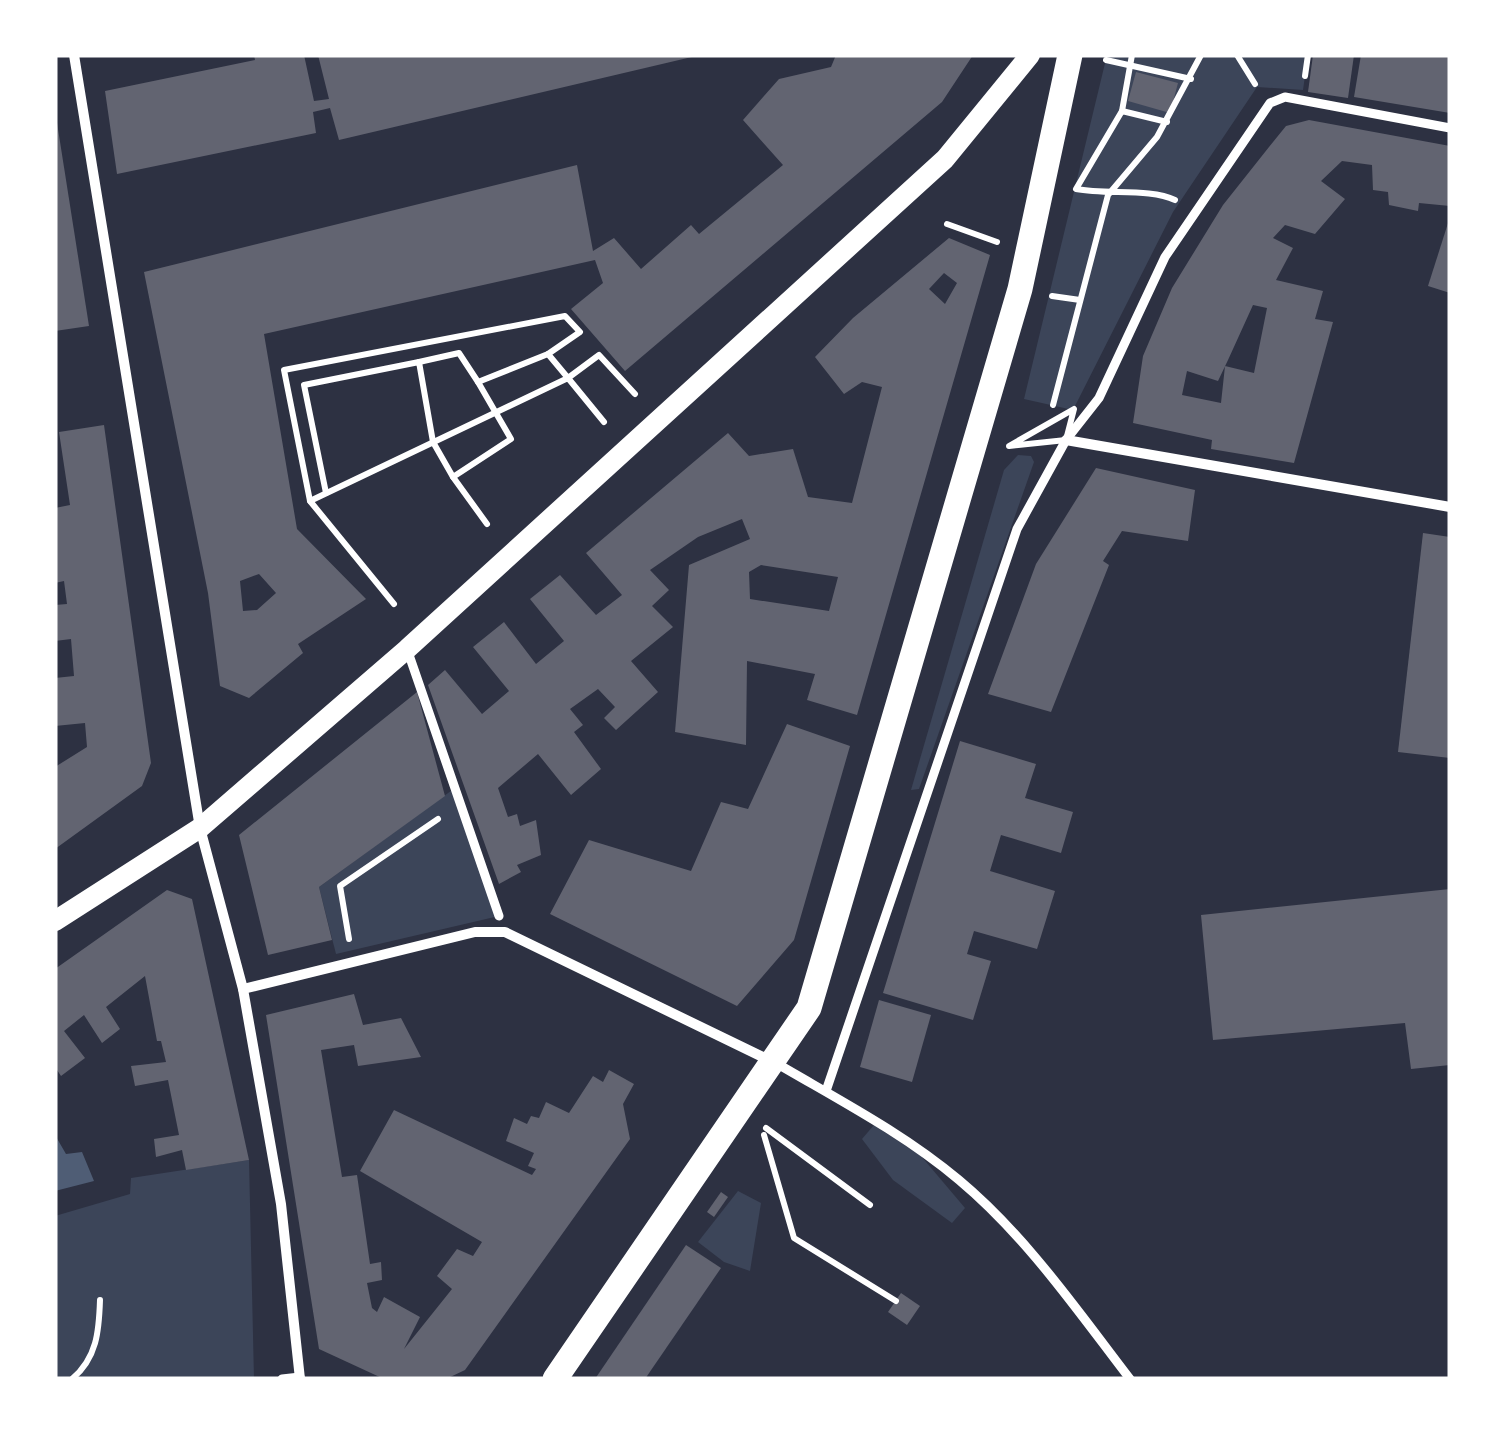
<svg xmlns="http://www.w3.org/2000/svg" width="1505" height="1434" font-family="'IBM Plex Serif',serif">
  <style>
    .green { fill: #3c4559 }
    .water { fill: #4f5d75 }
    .building { fill: #626471; fill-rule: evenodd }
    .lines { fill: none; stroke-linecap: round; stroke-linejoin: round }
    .path { stroke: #fff; stroke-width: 6 }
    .pedestrian { stroke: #fff; stroke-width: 9 }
    .minor { stroke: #fff; stroke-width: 10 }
    .secondary { stroke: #fff; stroke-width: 20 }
    .primary { stroke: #fff; stroke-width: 25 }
  </style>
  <rect width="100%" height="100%" fill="#2d3142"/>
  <g class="green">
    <path d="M 1107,55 L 1308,55 L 1303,90 L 1257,87 L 1173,212 L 1073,410 L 1024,399 Z"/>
    <path d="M 1018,455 L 1031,456 L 1034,462 L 919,789 L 911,790 L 1004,470 Z"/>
    <path d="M 455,788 L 499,916 L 336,954 L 319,887 Z"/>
    <path d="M 874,1125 L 921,1156 L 965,1208 L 952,1223 L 893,1180 L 862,1139 Z"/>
    <path d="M 249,1160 L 254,1379 L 55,1379 L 55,1216 L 130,1194 L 131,1178 Z"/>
    <path d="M 738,1191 L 761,1203 L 750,1271 L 724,1262 L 698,1242 Z"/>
  </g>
  <path class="water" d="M 55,1135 L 66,1154 L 82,1152 L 94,1181 L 55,1191 Z"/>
  <g class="building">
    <path d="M 254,55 L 304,55 L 314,101 L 329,99 L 318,55 L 696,56 L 339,140 L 330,108 L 313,112 L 316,133 L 117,174 L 105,91 L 255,60 Z"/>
    <path d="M 836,55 L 973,55 L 942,102 L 625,371 L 571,309 L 603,283 L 595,260 L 264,334 L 297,529 L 366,599 L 298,644 L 303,653 L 249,698 L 220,686 L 208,593 L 144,272 L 577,165 L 593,251 L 614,238 L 641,269 L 691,225 L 699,234 L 783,165 L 743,120 L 779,79 L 831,67 ZM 259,574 L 276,593 L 257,610 L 243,611 L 240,581 Z"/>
    <path d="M 1313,55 L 1354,55 L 1348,98 L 1308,92 Z"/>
    <path d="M 1361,55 L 1450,55 L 1450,113 L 1354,97 Z"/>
    <path d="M 1136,72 L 1178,83 L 1170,113 L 1128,101 Z"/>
    <path d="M 55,110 L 89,326 L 55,331 Z"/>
    <path d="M 1309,120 L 1450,146 L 1450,206 L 1419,203 L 1418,211 L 1389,205 L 1388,192 L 1373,190 L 1372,165 L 1342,161 L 1321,181 L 1345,199 L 1315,234 L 1285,225 L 1273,238 L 1293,248 L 1276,280 L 1323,291 L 1315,319 L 1333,322 L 1294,463 L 1211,449 L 1212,440 L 1133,423 L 1143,356 L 1172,288 L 1223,205 L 1269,147 L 1286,126 ZM 1253,305 L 1267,308 L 1254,373 L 1225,366 L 1221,403 L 1182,395 L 1187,371 L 1218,381 L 1228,360 Z"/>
    <path d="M 1449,220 L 1450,220 L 1450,293 L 1428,286 Z"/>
    <path d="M 949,238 L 990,255 L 857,715 L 807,700 L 815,674 L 747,661 L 746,745 L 675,732 L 689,565 L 750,539 L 742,519 L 698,537 L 650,570 L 669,590 L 652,606 L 673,627 L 631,661 L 658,692 L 616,730 L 604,718 L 615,707 L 598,689 L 570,709 L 583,725 L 574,732 L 601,769 L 571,795 L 538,754 L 498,788 L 508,817 L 517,814 L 520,826 L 536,820 L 541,855 L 517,865 L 521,872 L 499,884 L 428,685 L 445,670 L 482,714 L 509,691 L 473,647 L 504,622 L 536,664 L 564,641 L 530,599 L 560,575 L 596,615 L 622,595 L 586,553 L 728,433 L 749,456 L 793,449 L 808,497 L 852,503 L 882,387 L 862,382 L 844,394 L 815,357 L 853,318 ZM 944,273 L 957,283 L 945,304 L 929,289 ZM 761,565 L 838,577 L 829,611 L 750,599 L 749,572 Z"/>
    <path d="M 104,425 L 151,763 L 142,786 L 55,849 L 55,767 L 87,747 L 85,723 L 55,726 L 55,678 L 74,676 L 71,639 L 55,641 L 55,605 L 67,604 L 64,581 L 55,583 L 55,508 L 70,505 L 59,432 Z"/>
    <path d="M 1096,468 L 1195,490 L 1188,541 L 1122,531 L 1103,561 L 1109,565 L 1051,712 L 988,694 L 1036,564 Z"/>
    <path d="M 1423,533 L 1450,537 L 1450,758 L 1398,752 Z"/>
    <path d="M 417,692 L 445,796 L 319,887 L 332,940 L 268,955 L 239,835 Z"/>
    <path d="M 787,724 L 850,746 L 794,940 L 737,1006 L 550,914 L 589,840 L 691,871 L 721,802 L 748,809 Z"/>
    <path d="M 960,741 L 1036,764 L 1025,798 L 1073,812 L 1061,853 L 1001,835 L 990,871 L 1055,891 L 1037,949 L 974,931 L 967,954 L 991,961 L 973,1020 L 883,993 Z"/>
    <path d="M 1450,889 L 1450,1065 L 1411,1069 L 1405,1023 L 1213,1040 L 1201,915 Z"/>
    <path d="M 167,890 L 192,899 L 249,1160 L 186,1170 L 182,1150 L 156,1157 L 154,1139 L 179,1135 L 168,1080 L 135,1086 L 131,1066 L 166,1062 L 161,1041 L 157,1041 L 145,976 L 106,1007 L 120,1029 L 102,1043 L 84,1015 L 64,1031 L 85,1058 L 61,1076 L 55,1067 L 55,969 Z"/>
    <path d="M 354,994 L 363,1025 L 401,1018 L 421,1057 L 358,1066 L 354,1045 L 321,1050 L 342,1177 L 357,1175 L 370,1264 L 381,1262 L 382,1280 L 367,1283 L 372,1308 L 377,1312 L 384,1297 L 420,1317 L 404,1349 L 452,1289 L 437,1276 L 457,1249 L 473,1256 L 482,1242 L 360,1171 L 394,1110 L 532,1175 L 536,1169 L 528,1166 L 534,1153 L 506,1141 L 514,1118 L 527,1124 L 531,1116 L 539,1118 L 546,1102 L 569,1113 L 593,1076 L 603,1082 L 609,1070 L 634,1084 L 623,1104 L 630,1139 L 465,1370 L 446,1379 L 384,1379 L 319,1349 L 266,1015 Z"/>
    <path d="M 879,1000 L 931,1015 L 912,1082 L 860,1067 Z"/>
    <path d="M 721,1192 L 728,1197 L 714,1217 L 707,1212 Z"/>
    <path d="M 686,1245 L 721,1268 L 645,1379 L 595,1379 Z"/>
    <path d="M 901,1293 L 920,1306 L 907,1325 L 888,1312 Z"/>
  </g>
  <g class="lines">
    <g class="path">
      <path d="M 1237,55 L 1255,84"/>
      <path d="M 1106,60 L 1191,79"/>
      <path d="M 1305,76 L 1308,55"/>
      <path d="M 1122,111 L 1132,55"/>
      <path d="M 1167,122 L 1122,111 L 1076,189 C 1107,195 1150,188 1175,200"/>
      <path d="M 947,224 L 997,242"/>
      <path d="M 1052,296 L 1080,300"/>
      <path d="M 419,362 L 459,353 L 478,382"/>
      <path d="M 1053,405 L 1108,195 L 1157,137 L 1201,55"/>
      <path d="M 1074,409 L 1066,440 L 1009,446 Z"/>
      <path d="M 326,493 L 304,385 L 419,362 L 433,442 L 453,477"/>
      <path d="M 310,501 L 568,378 L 604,422"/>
      <path d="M 487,524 L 453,477 L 511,439 L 478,382 L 548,354 L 568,378 L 599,355 L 635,394"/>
      <path d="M 394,604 L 310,501 L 284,370 L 565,316 L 580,332 L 548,354"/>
      <path d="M 349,939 L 340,886 L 438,819"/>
      <path d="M 766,1128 L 870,1205"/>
      <path d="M 764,1135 L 794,1238 L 896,1301"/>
      <path d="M 72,1379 C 97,1358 99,1331 100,1300"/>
    </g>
    <g class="pedestrian">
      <path d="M 407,649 L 499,916"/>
      <path d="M 776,1063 C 839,1100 903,1133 959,1180 C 1026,1236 1077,1310 1130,1379"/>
      <path d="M 826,1091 L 1017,529 L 1066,440 L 1099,398 L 1165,257 L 1270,103 L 1285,97 L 1450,128"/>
      <path d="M 282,1379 L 300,1377"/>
    </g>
    <g class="minor">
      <path d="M 74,55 L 200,828 L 243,989 L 281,1204 L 300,1379"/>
      <path d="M 1066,440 L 1450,507"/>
      <path d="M 243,989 L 475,932 L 505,932 L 773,1062"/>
    </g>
    <path class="secondary" d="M 55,921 L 200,828 L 407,649 L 945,159 L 1030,55"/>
    <path class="primary" d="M 555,1379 L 809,1008 L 1020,289 L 1070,55"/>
  </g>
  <rect width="1505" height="1434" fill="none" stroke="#ffffff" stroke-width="115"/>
</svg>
